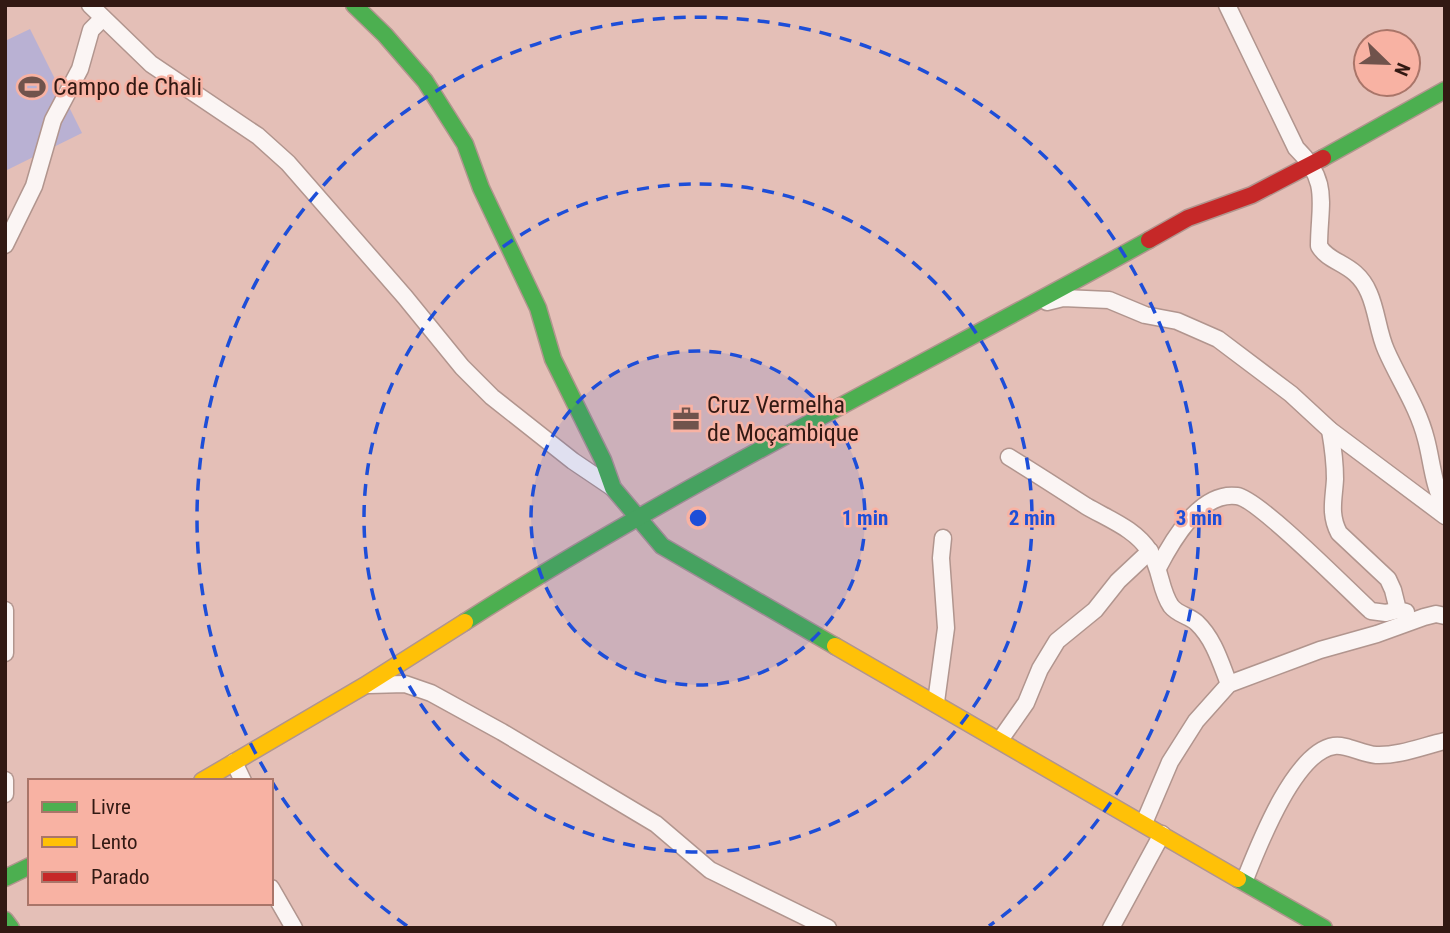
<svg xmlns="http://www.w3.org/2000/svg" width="1450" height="933" font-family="'Roboto Condensed',sans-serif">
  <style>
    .green { fill: #b9b1d3 }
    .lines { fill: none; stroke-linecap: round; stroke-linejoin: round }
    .street-casing { stroke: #b1958e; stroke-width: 19 }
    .fast-casing { stroke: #b1958e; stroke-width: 19 }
    .slow-casing { stroke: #b1958e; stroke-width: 19 }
    .jam-casing { stroke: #b1958e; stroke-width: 19 }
    .street { stroke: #fbf5f4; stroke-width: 16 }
    .fast { stroke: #4caf50; stroke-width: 16 }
    .slow { stroke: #ffc107; stroke-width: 16 }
    .jam { stroke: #c62828; stroke-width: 16 }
    .ring { fill: none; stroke: #1d4ed8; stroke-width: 3.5; stroke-dasharray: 12 9 }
    .labels { text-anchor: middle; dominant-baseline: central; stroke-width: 5; stroke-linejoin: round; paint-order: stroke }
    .poi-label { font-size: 24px; fill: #321913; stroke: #f8b2a3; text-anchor: start }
    .centre { fill: #1d4ed8; stroke: #f8b2a3; stroke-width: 3.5 }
    .ring-label { font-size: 21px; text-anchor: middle; font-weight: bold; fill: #1d4ed8; stroke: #f8b2a3; stroke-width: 5; stroke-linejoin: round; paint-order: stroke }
  </style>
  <rect width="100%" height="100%" fill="#e4bfb7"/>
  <path class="green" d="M 30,29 L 82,133 L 5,171 L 5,41 Z"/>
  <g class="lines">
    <defs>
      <g id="street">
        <path d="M 90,5 L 151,64 L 258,136 L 288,163 L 405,297 L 462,367 L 492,397 L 573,461 L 613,488"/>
        <path d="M 1227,5 L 1296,148 C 1331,182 1319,204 1319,246 C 1330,265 1356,262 1369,293 C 1377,311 1378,332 1386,350 C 1399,380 1418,407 1426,439 C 1432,461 1433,486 1445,507"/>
        <path d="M 5,245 L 34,186 L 53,120 L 80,69 L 91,30 L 103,18"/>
        <path d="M 1047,302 L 1063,298 L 1109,300 L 1145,315 L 1177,321 L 1218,339 L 1291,394 L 1330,430 L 1445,516"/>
        <path d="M 1330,430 C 1333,447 1335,462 1335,479 C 1334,499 1329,514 1339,533 L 1388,579 L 1393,590 L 1398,610 L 1406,612"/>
        <path d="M 1009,457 C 1035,473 1060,489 1086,506 C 1108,519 1136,529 1150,552 C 1161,569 1160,590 1171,606 C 1178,615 1190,616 1197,623 C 1214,639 1221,664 1229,684"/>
        <path d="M 1158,568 C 1172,541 1200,491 1237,496 C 1259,499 1349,591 1371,611 L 1386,613 L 1398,610"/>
        <path d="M 5,610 L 5,653"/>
        <path d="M 369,685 L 405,684 L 431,693 L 502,732 L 656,824 L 710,870 L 828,928"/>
        <path d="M 936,702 L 946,628 L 941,558 L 943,538"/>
        <path d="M 1000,740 L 1026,703 L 1040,669 L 1057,641 L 1095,610 L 1118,581 L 1150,551"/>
        <path d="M 234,762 L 243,781"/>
        <path d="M 5,780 L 5,794"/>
        <path d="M 1144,823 L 1170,762 L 1196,721 L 1229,684 L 1320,650 L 1377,634 L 1424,617 L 1436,614 L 1445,616"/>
        <path d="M 1244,882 C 1258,847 1294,752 1334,746 C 1346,744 1362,754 1376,755 C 1399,756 1423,746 1445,741"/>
        <path d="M 271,888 L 294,928"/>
        <path d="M 1111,928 L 1162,834"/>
      </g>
      <g id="fast">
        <path d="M 354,5 L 385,35 L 425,81 L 465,144 L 481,188 L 538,308 L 553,359 L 603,460 L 613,488 L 662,546 L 835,646"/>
        <path d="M 1323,158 L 1445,90"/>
        <path d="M 465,622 C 685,481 921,367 1149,240"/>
        <path d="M 5,878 L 30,866"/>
        <path d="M 1238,879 L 1324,928"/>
        <path d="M 5,920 L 11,928"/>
      </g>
      <g id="slow">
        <path d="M 835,646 L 1238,879"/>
        <path d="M 202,781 L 364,686 L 465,622"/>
      </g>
      <path id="jam" d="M 1149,240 L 1188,218 L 1252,195 L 1323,158"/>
    </defs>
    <use href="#street" class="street-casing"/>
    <use href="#fast" class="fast-casing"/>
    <use href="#slow" class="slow-casing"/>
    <use href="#jam" class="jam-casing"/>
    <use href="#street" class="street"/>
    <use href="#fast" class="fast"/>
    <use href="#slow" class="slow"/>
    <use href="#jam" class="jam"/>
  </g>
  <circle cx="698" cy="518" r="167" fill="#1d4ed8" fill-opacity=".12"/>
  <g class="ring">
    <circle cx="698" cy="518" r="167"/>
    <circle cx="698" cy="518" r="334"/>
    <path d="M407 926A501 501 0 1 1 989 926"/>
  </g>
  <defs>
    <symbol id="stadium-bare" viewBox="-9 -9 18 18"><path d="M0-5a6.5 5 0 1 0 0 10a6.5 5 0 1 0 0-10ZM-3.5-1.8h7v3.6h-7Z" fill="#70534c" stroke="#f8b2a3" stroke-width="2.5" paint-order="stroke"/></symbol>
    <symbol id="office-bare" viewBox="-9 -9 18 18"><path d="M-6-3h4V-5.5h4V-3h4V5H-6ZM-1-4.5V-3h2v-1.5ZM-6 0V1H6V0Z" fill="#70534c" stroke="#f8b2a3" stroke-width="2.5" paint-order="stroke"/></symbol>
  </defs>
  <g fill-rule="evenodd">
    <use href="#stadium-bare" x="13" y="68" width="38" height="38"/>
    <use href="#office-bare" x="667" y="400" width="38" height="38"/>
  </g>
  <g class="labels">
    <g class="poi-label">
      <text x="53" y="87">Campo de Chali</text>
      <text x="707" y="405">Cruz Vermelha<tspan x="707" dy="28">de Moçambique</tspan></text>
    </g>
  </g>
  <circle cx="698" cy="518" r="10" class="centre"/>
  <g class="ring-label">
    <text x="865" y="525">1 min</text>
    <text x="1032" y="525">2 min</text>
    <text x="1199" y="525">3 min</text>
  </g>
  <rect width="1450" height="933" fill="none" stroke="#321913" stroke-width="14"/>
  <rect x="28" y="779" width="245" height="126" fill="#f8b2a3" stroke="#a97569" stroke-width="2"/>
  <rect x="42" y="802" width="35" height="10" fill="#4caf50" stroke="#a97569" stroke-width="2"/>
  <text x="91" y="814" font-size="21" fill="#321913">Livre</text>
  <rect x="42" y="837" width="35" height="10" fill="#ffc107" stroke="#a97569" stroke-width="2"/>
  <text x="91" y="849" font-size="21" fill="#321913">Lento</text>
  <rect x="42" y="872" width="35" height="10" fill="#c62828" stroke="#a97569" stroke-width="2"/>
  <text x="91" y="884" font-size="21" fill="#321913">Parado</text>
  <g transform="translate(1387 63) rotate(113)"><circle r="33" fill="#f8b2a3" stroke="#a97569" stroke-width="2"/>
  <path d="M0-5L12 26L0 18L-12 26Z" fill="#70534c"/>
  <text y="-10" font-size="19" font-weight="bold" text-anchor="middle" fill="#321913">N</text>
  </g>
</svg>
